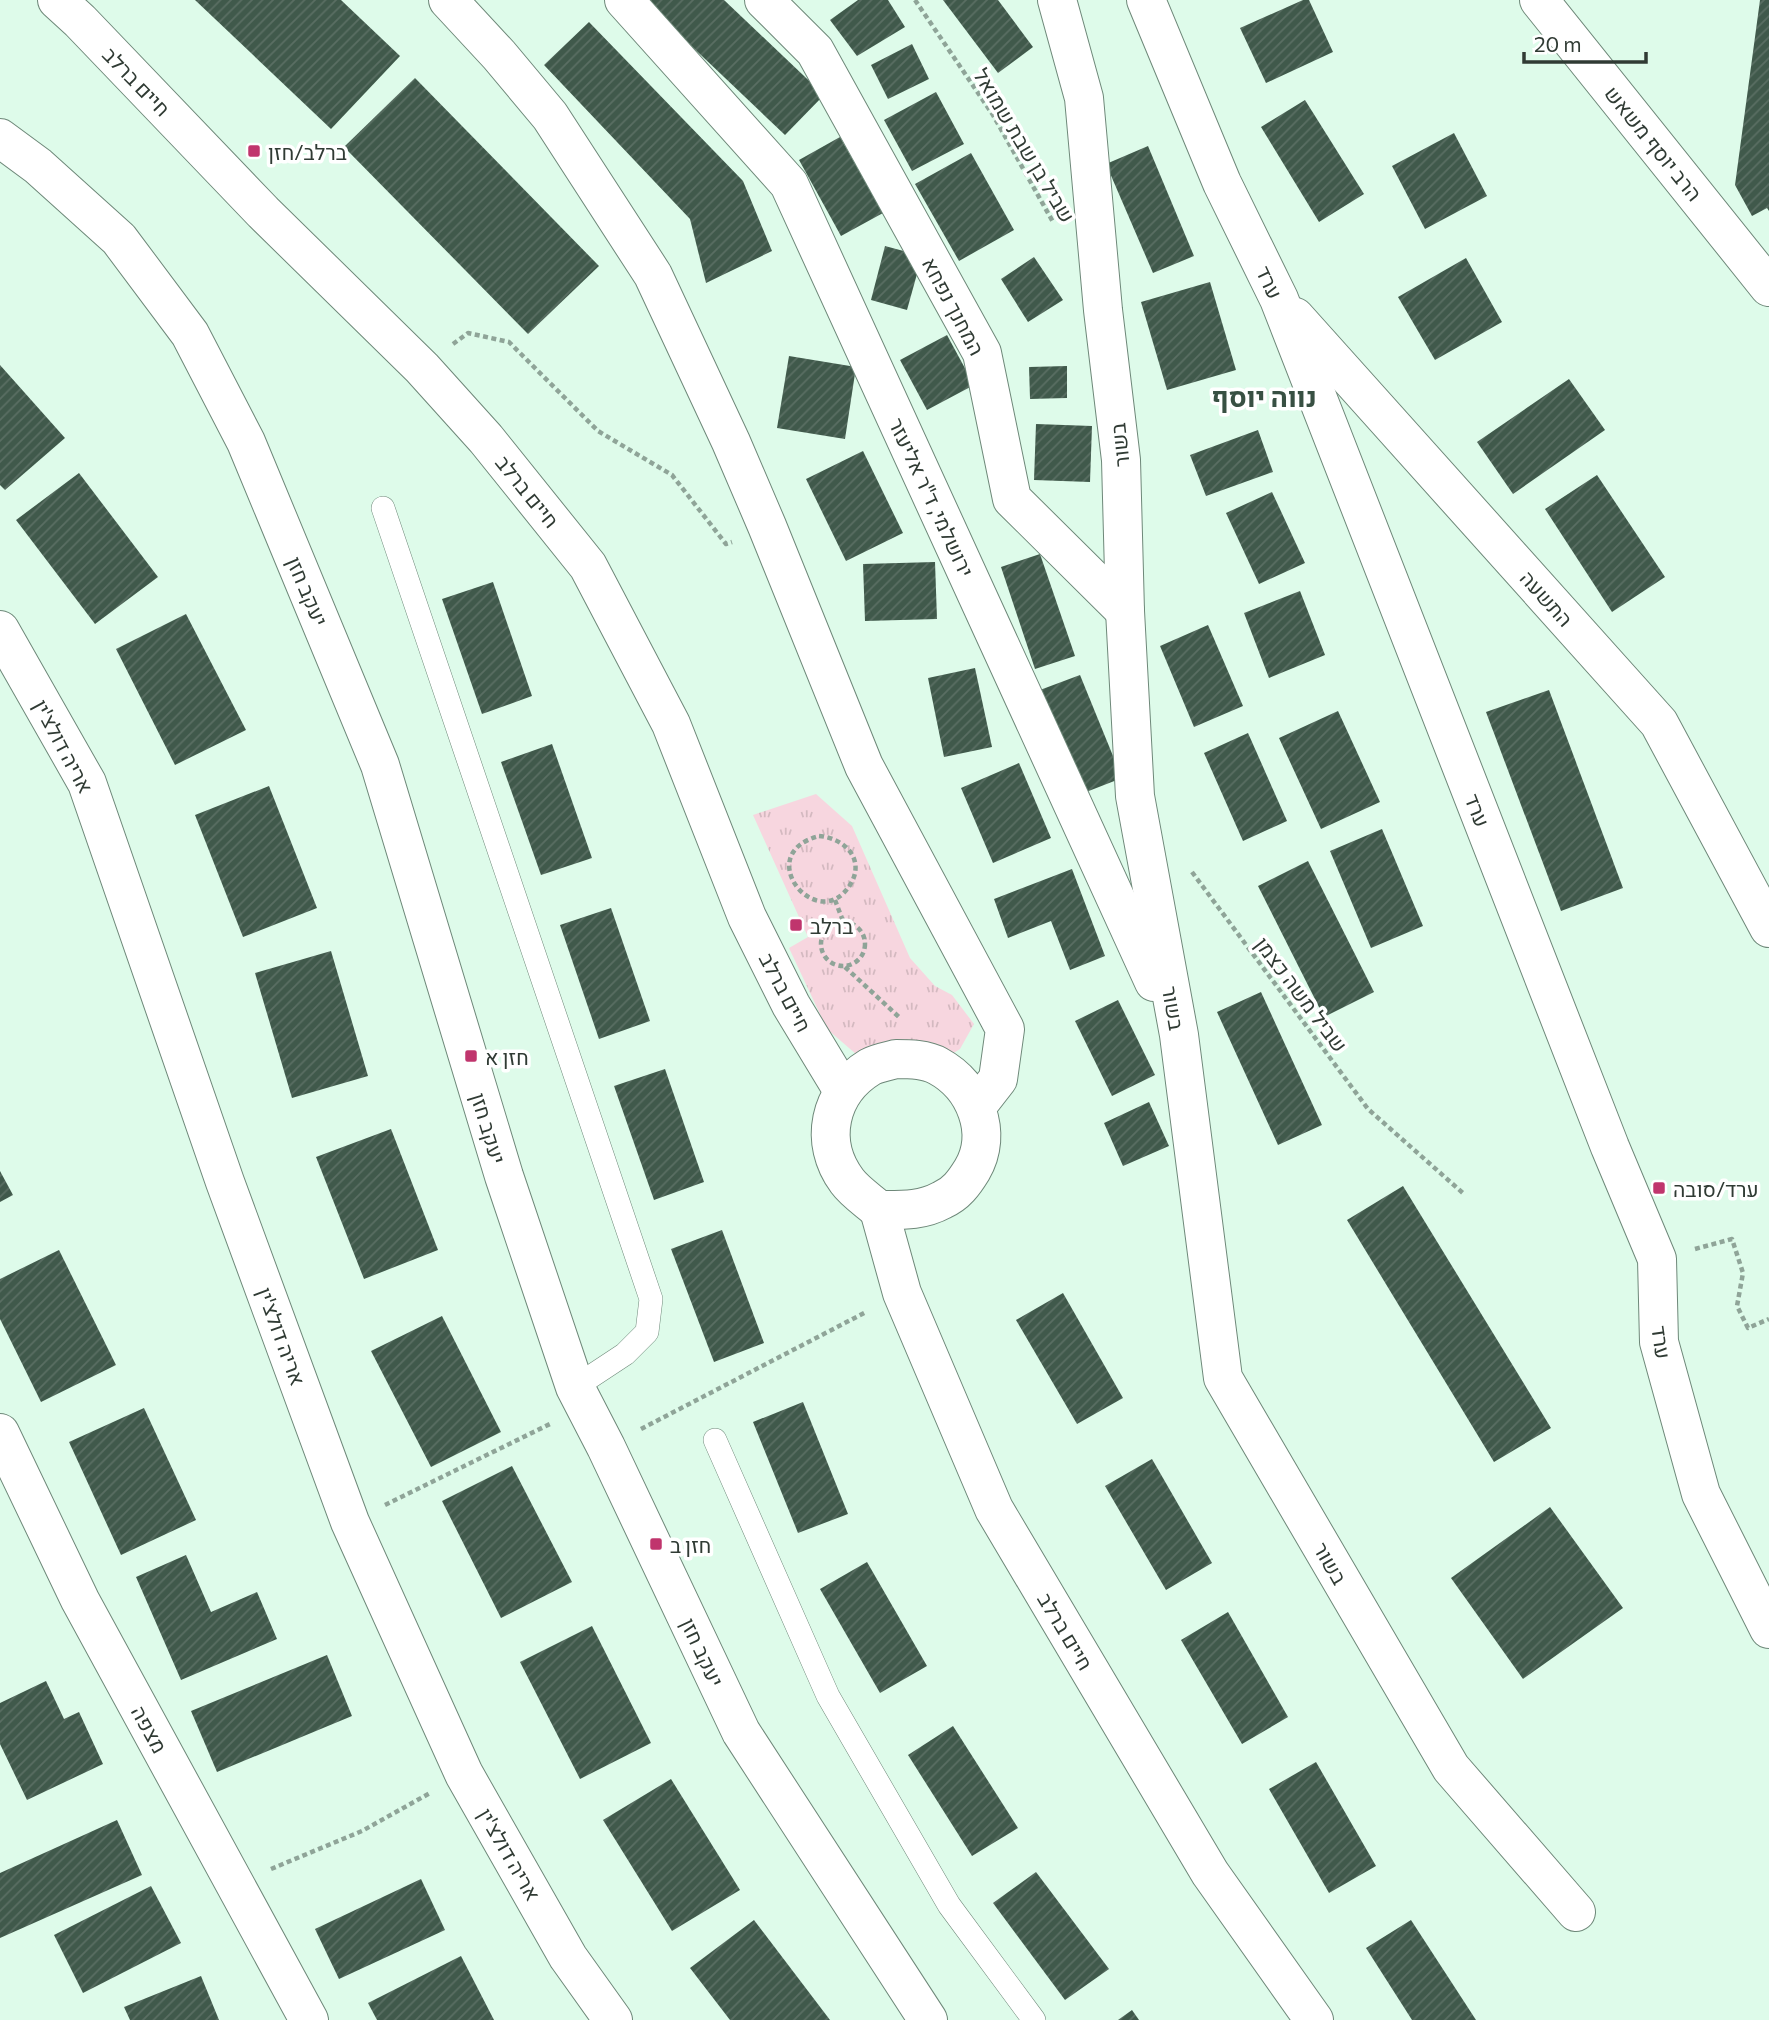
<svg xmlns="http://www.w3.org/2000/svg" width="1769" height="2020" font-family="Commissioner,Heebo,sans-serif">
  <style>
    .grass { fill: url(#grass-tufts) }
    .building { fill: url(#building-hatch) }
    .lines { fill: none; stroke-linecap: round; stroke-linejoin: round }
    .service-casing { stroke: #6e8879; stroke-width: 24 }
    .minor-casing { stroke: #6e8879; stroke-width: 40 }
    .tertiary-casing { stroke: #6e8879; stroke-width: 40 }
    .path { stroke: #8fa498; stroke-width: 4.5; stroke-dasharray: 5 3.5; stroke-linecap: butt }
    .service { stroke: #fff; stroke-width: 23 }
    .minor { stroke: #fff; stroke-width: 38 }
    .tertiary { stroke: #fff; stroke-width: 38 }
    .poi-dot { fill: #c0356d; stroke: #fff; stroke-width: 2.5 }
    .labels { text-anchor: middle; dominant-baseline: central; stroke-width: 7; stroke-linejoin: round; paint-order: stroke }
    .street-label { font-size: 21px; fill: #303b34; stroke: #fff }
    .poi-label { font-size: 21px; fill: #303b34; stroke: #fff; text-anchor: start }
    .district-label { font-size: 28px; font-weight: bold; fill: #385043; stroke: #fff }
  </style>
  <defs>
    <pattern id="grass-tufts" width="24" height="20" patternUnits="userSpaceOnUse" patternTransform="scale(1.75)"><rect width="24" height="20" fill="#f7d6df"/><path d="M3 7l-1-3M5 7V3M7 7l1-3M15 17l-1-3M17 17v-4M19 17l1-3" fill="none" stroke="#d4b9c0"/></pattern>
    <pattern id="building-hatch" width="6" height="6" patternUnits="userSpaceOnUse" patternTransform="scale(1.75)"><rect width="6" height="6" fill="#40594b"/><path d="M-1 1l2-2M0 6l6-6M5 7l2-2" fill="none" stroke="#5a6e63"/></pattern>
  </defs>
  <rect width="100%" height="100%" fill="#defbea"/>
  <path class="grass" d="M 816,794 L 852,826 L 910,958 L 935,986 L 952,995 L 974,1024 L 960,1049 L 936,1064 L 871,1067 L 827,1029 L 789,948 L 808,937 L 753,815 Z"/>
  <g class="building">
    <path d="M 195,0 L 341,0 L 400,56 L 331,129 Z"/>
    <path d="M 643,0 L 724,0 L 824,95 L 785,135 Z"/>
    <path d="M 858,0 L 888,0 L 905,27 L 857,56 L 830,20 Z"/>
    <path d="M 943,0 L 998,0 L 1033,47 L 998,73 Z"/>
    <path d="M 1303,0 L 1309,0 L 1333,52 L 1266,83 L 1240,28 Z"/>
    <path d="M 1760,0 L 1769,0 L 1769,211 L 1767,208 L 1752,216 L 1735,185 Z"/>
    <path d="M 589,22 L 743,181 L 772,251 L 706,283 L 690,219 L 544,65 Z"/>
    <path d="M 912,44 L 929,79 L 888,99 L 871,65 Z"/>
    <path d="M 415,78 L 599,266 L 528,334 L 344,147 Z"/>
    <path d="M 936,92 L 964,144 L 912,171 L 884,120 Z"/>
    <path d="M 1305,100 L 1364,194 L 1319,222 L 1261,127 Z"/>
    <path d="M 1454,133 L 1487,196 L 1425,229 L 1392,166 Z"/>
    <path d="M 840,137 L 883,213 L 841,236 L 799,160 Z"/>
    <path d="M 1148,146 L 1194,256 L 1153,273 L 1106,164 Z"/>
    <path d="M 971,153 L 1014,230 L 959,261 L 915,184 Z"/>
    <path d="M 885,246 L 922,256 L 907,310 L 871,300 Z"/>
    <path d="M 1034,257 L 1063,300 L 1028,322 L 1001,279 Z"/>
    <path d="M 1466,258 L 1502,322 L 1435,360 L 1398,297 Z"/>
    <path d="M 1210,282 L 1236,370 L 1167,390 L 1141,302 Z"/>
    <path d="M 947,335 L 974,385 L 927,410 L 900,360 Z"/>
    <path d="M 789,356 L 856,367 L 845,439 L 777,428 Z"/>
    <path d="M 0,365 L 65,438 L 5,490 L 0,485 Z"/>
    <path d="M 1067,366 L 1067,398 L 1030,399 L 1029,367 Z"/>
    <path d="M 1569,379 L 1605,430 L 1513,494 L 1477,442 Z"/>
    <path d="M 1036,424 L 1092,426 L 1090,482 L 1034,480 Z"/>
    <path d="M 1258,430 L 1273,472 L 1206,496 L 1190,455 Z"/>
    <path d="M 863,451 L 903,533 L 846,561 L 806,479 Z"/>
    <path d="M 79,473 L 158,577 L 95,624 L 16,520 Z"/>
    <path d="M 1597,475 L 1665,577 L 1612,612 L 1545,509 Z"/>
    <path d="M 1272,492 L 1305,563 L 1259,584 L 1226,513 Z"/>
    <path d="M 1040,554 L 1075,656 L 1035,669 L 1001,567 Z"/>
    <path d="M 935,562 L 937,619 L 865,621 L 863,564 Z"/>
    <path d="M 493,582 L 532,696 L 482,714 L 442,599 Z"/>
    <path d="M 1300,591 L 1325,655 L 1269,678 L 1244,613 Z"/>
    <path d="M 186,614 L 246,730 L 175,765 L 116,649 Z"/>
    <path d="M 1208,625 L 1243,706 L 1194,727 L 1160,646 Z"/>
    <path d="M 975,668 L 992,747 L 944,757 L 928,678 Z"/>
    <path d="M 1080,675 L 1122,778 L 1081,794 L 1040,690 Z"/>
    <path d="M 1549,690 L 1623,888 L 1561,911 L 1486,712 Z"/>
    <path d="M 1338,711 L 1380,802 L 1321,829 L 1279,738 Z"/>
    <path d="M 1248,733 L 1287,821 L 1243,841 L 1204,753 Z"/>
    <path d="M 552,744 L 592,858 L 541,875 L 501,762 Z"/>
    <path d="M 1019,763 L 1051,838 L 993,863 L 961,788 Z"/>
    <path d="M 269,786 L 317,908 L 243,937 L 195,815 Z"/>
    <path d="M 1382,829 L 1423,926 L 1371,948 L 1330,851 Z"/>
    <path d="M 1308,861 L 1374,992 L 1324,1017 L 1258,886 Z"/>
    <path d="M 1072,869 L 1105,956 L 1070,970 L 1051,921 L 1008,938 L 994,899 Z"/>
    <path d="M 611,908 L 650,1021 L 599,1039 L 560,925 Z"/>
    <path d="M 331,951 L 368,1076 L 292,1098 L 255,973 Z"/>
    <path d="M 1261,992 L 1322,1125 L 1278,1145 L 1217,1012 Z"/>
    <path d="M 1118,1000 L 1155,1075 L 1112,1096 L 1075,1021 Z"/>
    <path d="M 665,1069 L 704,1182 L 654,1200 L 614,1086 Z"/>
    <path d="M 1149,1102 L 1169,1146 L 1123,1166 L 1104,1123 Z"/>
    <path d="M 391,1129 L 438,1250 L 364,1279 L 316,1157 Z"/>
    <path d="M 0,1171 L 13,1195 L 0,1202 Z"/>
    <path d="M 1403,1186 L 1551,1428 L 1494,1462 L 1347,1220 Z"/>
    <path d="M 722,1230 L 764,1343 L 714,1362 L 671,1249 Z"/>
    <path d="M 59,1250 L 116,1365 L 41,1402 L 0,1319 L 0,1279 Z"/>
    <path d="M 1063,1293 L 1123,1398 L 1077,1424 L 1016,1320 Z"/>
    <path d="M 442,1316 L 501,1432 L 431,1467 L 371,1351 Z"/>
    <path d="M 803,1402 L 848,1514 L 798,1533 L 753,1422 Z"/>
    <path d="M 144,1408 L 196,1520 L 121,1555 L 69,1442 Z"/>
    <path d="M 1152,1459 L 1212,1563 L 1166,1590 L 1105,1486 Z"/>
    <path d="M 512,1466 L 572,1582 L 501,1618 L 442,1501 Z"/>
    <path d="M 1550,1507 L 1623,1608 L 1523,1679 L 1451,1578 Z"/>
    <path d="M 186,1555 L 211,1612 L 257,1592 L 277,1639 L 181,1680 L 136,1577 Z"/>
    <path d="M 867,1562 L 927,1666 L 880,1693 L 820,1589 Z"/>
    <path d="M 1228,1612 L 1288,1717 L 1242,1744 L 1181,1640 Z"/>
    <path d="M 592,1626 L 651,1743 L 580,1779 L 520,1662 Z"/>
    <path d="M 327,1655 L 352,1716 L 217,1772 L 191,1711 Z"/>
    <path d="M 46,1681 L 64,1719 L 79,1712 L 103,1764 L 27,1800 L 0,1744 L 0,1703 Z"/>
    <path d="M 953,1726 L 1018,1828 L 972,1856 L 908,1755 Z"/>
    <path d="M 1316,1762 L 1376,1866 L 1329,1893 L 1269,1789 Z"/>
    <path d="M 671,1779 L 740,1890 L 672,1931 L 603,1820 Z"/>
    <path d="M 117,1820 L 142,1875 L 0,1938 L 0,1873 Z"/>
    <path d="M 1036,1872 L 1109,1969 L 1065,2000 L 993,1903 Z"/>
    <path d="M 421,1879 L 445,1930 L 339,1979 L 315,1929 Z"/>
    <path d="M 151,1886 L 181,1943 L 83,1993 L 54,1935 Z"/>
    <path d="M 754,1920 L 830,2020 L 730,2020 L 690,1968 Z"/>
    <path d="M 1411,1920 L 1476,2020 L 1412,2020 L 1366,1948 Z"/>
    <path d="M 461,1956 L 494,2020 L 377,2020 L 368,2003 Z"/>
    <path d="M 201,1976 L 219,2020 L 130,2020 L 124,2007 Z"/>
    <path d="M 1132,2010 L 1139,2020 L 1118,2020 Z"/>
  </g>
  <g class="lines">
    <defs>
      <g id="service">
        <path d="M 383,508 L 651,1299 L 647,1332 L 625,1354 L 575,1387"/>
        <path d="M 715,1440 L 828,1696 L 949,1905 L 1034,2020"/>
      </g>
      <g id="minor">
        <path d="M 57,0 L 80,21 L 263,212 L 422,368 L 486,439 L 588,566 L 671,724 L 747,917 L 791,1005 L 843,1091"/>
        <path d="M 448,0 L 499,55 L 550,116 L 653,275 L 731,442 L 767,526 L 864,766 L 1005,1029 L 998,1079 L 977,1106"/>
        <path d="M 624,0 L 789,184 L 1154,982"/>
        <path d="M 764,0 L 815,51 L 982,353 L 1012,499 L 1125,611"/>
        <path d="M 1057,0 L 1084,98 L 1103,310 L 1121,460 L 1125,611 L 1135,796 L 1179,1035 L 1223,1378 L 1451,1768 L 1576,1912"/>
        <path d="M 1146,0 L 1222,183 L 1279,299 L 1610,1147 L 1657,1259 L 1659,1342 L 1701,1494 L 1769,1629"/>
        <path d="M 0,138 L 38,166 L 119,239 L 190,334 L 246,442 L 380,765 L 504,1176 L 575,1387 L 606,1447 L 741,1732 L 928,2020"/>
        <path d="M 1295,317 L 1659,723 L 1769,928"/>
        <path d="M 0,630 L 87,783 L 225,1182 L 350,1522 L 464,1774 L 568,1957 L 613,2020"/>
        <path d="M 896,1059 C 909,1059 926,1059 938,1066 C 975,1086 994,1133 972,1170 C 964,1183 956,1194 942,1200 C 922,1211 902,1210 879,1210 C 869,1201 855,1192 847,1181 C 818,1142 829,1092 870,1067 C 877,1063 888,1061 896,1059 Z"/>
        <path d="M 879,1210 L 902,1293 L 994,1509 L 1210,1873 L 1314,2020"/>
        <path d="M 0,1433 L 80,1600 L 309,2020"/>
      </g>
      <path id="tertiary" d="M 1539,0 L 1769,287"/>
    </defs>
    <use href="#service" class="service-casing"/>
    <use href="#minor" class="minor-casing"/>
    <use href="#tertiary" class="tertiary-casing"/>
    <g class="path">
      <path d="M 915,0 L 993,115 L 1053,222"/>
      <path d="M 453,344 L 468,333 L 509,342 L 598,431 L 672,475 L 726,544 L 732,542"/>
      <path d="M 819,836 C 845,838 866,860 850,885 C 818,936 750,854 819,836 Z"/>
      <path d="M 1192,872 L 1368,1109 L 1464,1194"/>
      <path d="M 835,900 L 843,921"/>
      <circle cx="843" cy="944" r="22"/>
      <path d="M 845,967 L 900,1018"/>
      <path d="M 1695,1249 L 1732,1239 L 1743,1273 L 1737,1306 L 1748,1328 L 1769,1319"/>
      <path d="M 641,1429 L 866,1312"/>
      <path d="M 385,1505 L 550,1424"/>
      <path d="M 271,1869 L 362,1831 L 430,1793"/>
    </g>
    <use href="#service" class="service"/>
    <use href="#minor" class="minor"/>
    <use href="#tertiary" class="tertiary"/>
  </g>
  <g class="poi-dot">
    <rect x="247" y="144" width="14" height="14" rx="3.5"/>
    <rect x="789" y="918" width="14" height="14" rx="3.5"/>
    <rect x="464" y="1049" width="14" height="14" rx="3.5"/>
    <rect x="1652" y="1181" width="14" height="14" rx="3.5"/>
    <rect x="649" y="1537" width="14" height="14" rx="3.5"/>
  </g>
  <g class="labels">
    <g class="street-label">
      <text transform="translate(137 81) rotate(46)">חיים ברלב</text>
      <text transform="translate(1654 143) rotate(51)">הרב יוסף משאש</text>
      <text transform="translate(1025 145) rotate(59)">שביל בן שבת שמואל</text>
      <text transform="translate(1270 282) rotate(65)">ערד</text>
      <text transform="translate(954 306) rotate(62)">המחנך נפחא</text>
      <text transform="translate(1119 445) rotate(-96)">בשור</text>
      <text transform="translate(528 491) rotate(51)">חיים ברלב</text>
      <text transform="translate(932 497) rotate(65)">ירושלמי, ד"ר אליעזר</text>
      <text transform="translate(308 591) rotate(67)">יעקב חזן</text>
      <text transform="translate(1547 598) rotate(48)">התשעה</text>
      <text transform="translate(64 746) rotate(62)">אריה דולצ'ין</text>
      <text transform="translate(1478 810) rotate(69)">ערד</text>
      <text transform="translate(786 992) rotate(62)">חיים ברלב</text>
      <text transform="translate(1302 994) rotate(53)">שביל משה כצמן</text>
      <text transform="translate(1174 1008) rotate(80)">בשור</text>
      <text transform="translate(489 1128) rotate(73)">יעקב חזן</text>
      <text transform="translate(282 1336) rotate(70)">אריה דולצ'ין</text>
      <text transform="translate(1662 1342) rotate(82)">ערד</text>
      <text transform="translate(1331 1563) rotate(60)">בשור</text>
      <text transform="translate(1066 1631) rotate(59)">חיים ברלב</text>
      <text transform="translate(703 1652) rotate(65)">יעקב חזן</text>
      <text transform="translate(150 1729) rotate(61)">מצפה</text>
      <text transform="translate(510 1854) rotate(60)">אריה דולצ'ין</text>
    </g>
    <g class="poi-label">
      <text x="268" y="151">ברלב/חזן</text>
      <text x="810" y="925">ברלב</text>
      <text x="485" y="1056">חזן א</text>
      <text x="1673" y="1188">ערד/סובה</text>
      <text x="670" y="1544">חזן ב</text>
    </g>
    <g class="district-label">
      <text x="1264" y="396">נווה יוסף</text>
    </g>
  </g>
  <path d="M1524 52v10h122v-10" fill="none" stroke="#303b34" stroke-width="3.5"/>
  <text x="1534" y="52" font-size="21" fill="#303b34" stroke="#ffffff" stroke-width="5" paint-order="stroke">20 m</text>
</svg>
